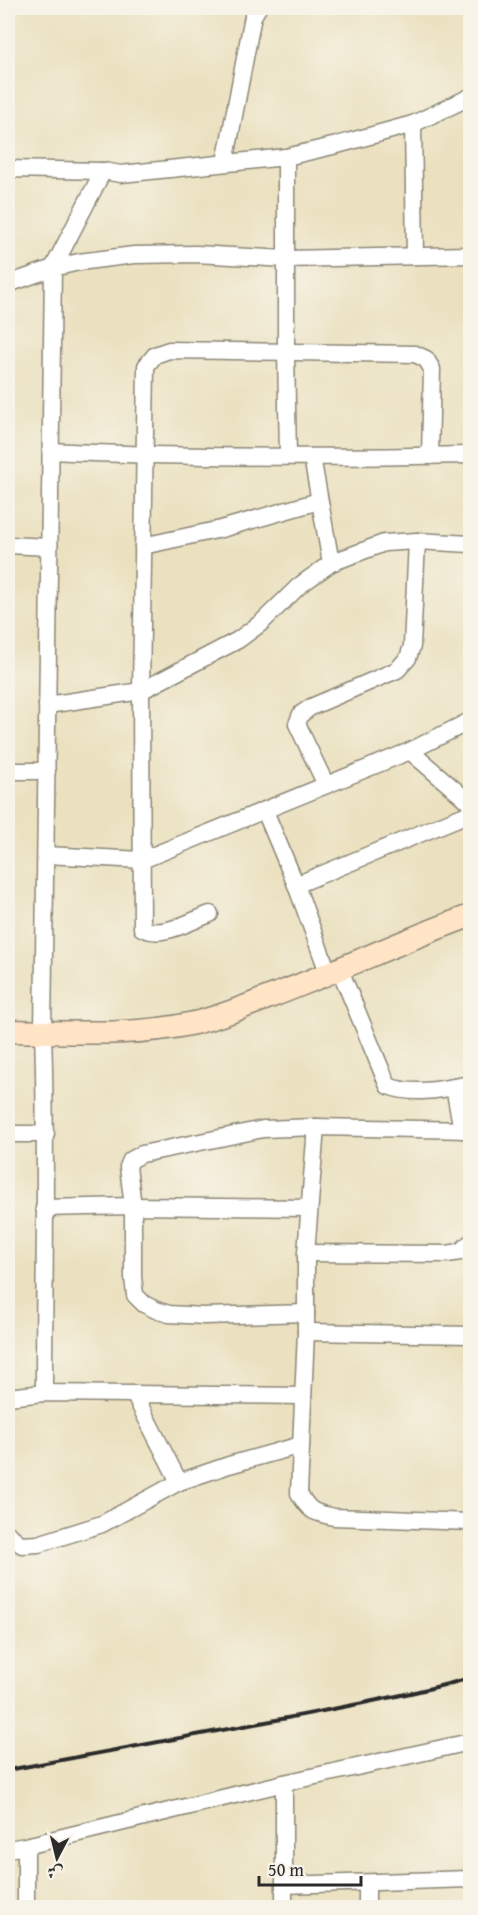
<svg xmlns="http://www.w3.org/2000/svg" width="478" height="1915" font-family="'Gentium Book Plus',Amiri,serif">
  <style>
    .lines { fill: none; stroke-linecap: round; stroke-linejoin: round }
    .street-casing { stroke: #8b8676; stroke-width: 19 }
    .secondary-casing { stroke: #8b8676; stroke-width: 25 }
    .street { stroke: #fff; stroke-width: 16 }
    .secondary { stroke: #ffe4c6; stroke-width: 22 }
    .rail { stroke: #2b2b2b; stroke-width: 4 }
  </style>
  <rect width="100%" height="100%" fill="#f7f3e8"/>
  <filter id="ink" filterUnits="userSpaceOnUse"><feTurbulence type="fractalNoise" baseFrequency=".0167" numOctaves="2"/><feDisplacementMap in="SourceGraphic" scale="12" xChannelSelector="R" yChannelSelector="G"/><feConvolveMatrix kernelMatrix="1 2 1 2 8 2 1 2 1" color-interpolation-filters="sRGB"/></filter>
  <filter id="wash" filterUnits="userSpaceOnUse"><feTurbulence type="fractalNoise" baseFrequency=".008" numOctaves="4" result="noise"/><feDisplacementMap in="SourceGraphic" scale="24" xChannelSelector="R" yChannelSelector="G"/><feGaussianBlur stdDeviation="1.35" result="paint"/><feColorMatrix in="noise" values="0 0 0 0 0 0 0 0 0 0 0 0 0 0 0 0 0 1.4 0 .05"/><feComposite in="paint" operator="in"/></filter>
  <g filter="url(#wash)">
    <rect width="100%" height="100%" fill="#ebe1c0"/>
  </g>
  <g filter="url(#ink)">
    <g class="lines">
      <defs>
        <g id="street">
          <path d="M 413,124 L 415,256"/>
          <path d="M 286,157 L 286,352 L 288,456"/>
          <path d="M 225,163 L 253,16 L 258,8"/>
          <path d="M 8,169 L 103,171"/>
          <path d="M 8,284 L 53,268 L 79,262 L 134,255 L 196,254 L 286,259 L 470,255"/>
          <path d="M 51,451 C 190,458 331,458 470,455"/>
          <path d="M 312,457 L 331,563"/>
          <path d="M 8,545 L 49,547"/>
          <path d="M 143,546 L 221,529 L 319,501"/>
          <path d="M 47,705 L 141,691 L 238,640 L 261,623 L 299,586 L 331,563 L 384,543 L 417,541 L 470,544"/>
          <path d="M 410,751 L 470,803"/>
          <path d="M 8,771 L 47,771"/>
          <path d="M 326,785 L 297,724 L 301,714 L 311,707 L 397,670 L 408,658 L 412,646 L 417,541"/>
          <path d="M 265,811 L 296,885 L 329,975"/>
          <path d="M 46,855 L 142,860 L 410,751 L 470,721"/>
          <path d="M 296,885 L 470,813"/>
          <path d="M 210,914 C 190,921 162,939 142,928 L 141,691 L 146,366 L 155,355 L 169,350 L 415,354 L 426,359 L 432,369 L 430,456"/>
          <path d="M 340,970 L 388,1086 C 414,1096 444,1089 470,1084"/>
          <path d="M 454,1087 L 462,1130"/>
          <path d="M 316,1127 L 306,1253 L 306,1332 L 299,1493 C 310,1513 314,1512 334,1517 L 470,1522"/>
          <path d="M 8,1134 L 46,1134"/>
          <path d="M 44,1208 L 133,1206 L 308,1208"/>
          <path d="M 306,1253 L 447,1254 L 460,1252 L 470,1243"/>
          <path d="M 306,1313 L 204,1316 L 169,1314 L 156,1310 L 144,1304 L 135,1295 L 133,1277 L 133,1206 L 128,1167 L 131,1160 L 142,1154 L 263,1129 L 316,1127 L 470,1130"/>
          <path d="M 306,1332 L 470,1335"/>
          <path d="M 44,1393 C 44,1272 47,1152 43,1032 L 53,268 L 103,171 L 121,174 L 286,157 L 337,145 L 413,124 L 470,97"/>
          <path d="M 134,1394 L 179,1482"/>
          <path d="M 8,1397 L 44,1393 L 303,1396"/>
          <path d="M 8,1534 L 22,1545 L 38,1544 L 102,1524 L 179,1482 L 229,1465 L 301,1445"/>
          <path d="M 8,1849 L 26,1846 L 284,1783 L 470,1742"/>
          <path d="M 367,1883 L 367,1908"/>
          <path d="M 284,1885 L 470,1879"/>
          <path d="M 26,1908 L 26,1846"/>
          <path d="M 284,1908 L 284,1783"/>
        </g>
        <path id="secondary" d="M 8,1031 C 69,1032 134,1037 194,1023 C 221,1017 246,1006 272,996 C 338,971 403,940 470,916"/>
      </defs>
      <use href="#street" class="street-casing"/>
      <use href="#secondary" class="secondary-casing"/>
      <use href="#street" class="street"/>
      <use href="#secondary" class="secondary"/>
      <path class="rail" d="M 8,1770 C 101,1753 194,1736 287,1718 C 348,1706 410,1695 470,1678"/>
    </g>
  </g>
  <rect width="478" height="1915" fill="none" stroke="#f7f3e8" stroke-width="30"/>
  <g transform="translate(57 1858) rotate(187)" stroke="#f7f3e8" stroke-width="4.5" paint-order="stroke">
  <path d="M0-4.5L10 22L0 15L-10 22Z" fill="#2b2b2b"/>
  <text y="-9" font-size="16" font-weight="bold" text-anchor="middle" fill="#2b2b2b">ش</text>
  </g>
  <path d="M259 1876v9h102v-9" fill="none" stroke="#2b2b2b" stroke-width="3"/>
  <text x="268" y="1876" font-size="18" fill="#2b2b2b" stroke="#f7f3e8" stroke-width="4.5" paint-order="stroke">50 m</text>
</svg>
